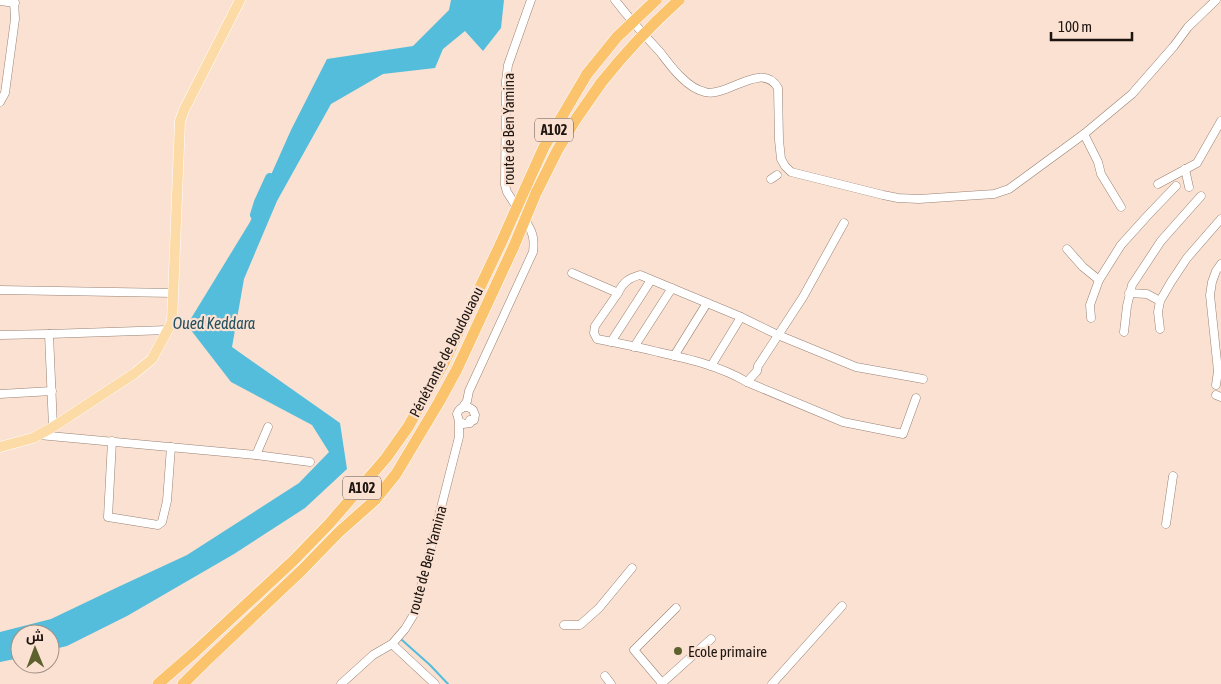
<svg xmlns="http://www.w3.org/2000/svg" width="1221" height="684" font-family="'Asap Condensed',Cairo,sans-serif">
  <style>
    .water { fill: #54bddc }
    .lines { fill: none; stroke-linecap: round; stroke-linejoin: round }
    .stream { stroke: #54bddc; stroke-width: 2 }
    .river { stroke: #54bddc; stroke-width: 10 }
    .minor-casing { stroke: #998274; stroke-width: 9 }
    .major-casing { stroke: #fff; stroke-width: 11 }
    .highway-casing { stroke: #fff; stroke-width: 12 }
    .minor { stroke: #fff; stroke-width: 8 }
    .major { stroke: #fcdba7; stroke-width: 10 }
    .highway { stroke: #fac36c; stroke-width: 11 }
    .highway-bridge-casing { stroke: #fff; stroke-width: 12; stroke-linecap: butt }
    .highway-bridge { stroke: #fac36c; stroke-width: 11 }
    .poi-dot { fill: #5d612e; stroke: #fae1d2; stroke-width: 2 }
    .labels { text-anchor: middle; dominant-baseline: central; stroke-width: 4.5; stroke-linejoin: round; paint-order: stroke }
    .shield { fill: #fae1d2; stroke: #60524a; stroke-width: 1 }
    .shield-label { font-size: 14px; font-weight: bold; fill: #1e1510 }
    .street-label { font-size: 15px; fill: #1e1510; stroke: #fae1d2 }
    .poi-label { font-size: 15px; fill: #1e1510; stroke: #fae1d2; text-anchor: start }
    .water-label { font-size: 16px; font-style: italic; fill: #23505e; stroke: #fae1d2 }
  </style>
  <rect width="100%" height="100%" fill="#fae1d2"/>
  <path class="water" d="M 451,0 L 504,0 L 501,28 L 483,51 L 465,31 L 443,49 L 435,68 L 383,74 L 331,104 L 277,201 L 244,279 L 232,347 L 340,423 L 347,469 L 305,508 L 234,554 L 127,616 L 67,646 L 50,650 L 50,634 L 20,634 L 20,658 L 0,662 L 0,632 L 51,619 L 118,587 L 187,555 L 299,483 L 329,452 L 312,425 L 231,382 L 187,325 L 250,222 L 291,130 L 327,59 L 413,46 L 449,10 Z"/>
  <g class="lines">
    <path class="stream" d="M 402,640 L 430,665 L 448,684"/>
    <path class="river" d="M 255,215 L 259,202 L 270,178"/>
    <defs>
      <g id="minor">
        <path d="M 615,0 C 629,18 644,35 660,52 C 667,61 674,71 682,78 C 688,84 696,90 705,92 C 727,98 762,60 778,88 L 779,140 L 781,159 L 785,166 L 791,172 L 883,195 L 898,198 L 919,199 L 994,194 L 1009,189 L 1084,134 L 1132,94 L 1174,46 L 1188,27 L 1216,0"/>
        <path d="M 0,1 L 15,3"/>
        <path d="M 0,102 L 5,93 L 15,19 L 14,0"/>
        <path d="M 1084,134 L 1098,162 L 1101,174 L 1121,207"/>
        <path d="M 1185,169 L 1189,187"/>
        <path d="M 771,179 L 777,175"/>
        <path d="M 1158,184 L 1197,163 L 1221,121"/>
        <path d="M 518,209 L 507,192 L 505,185 L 506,81 L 508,65 L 531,0"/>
        <path d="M 1067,249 L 1083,267 L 1099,280"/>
        <path d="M 572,273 L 618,293 L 595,326 L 594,333 L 597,339 C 618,343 638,347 658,352 C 689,359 720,366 747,382 L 843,422 L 903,434 L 916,398"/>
        <path d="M 0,290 L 173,293"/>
        <path d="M 618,293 C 623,282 629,278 640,275 L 741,317 L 711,366"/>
        <path d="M 1129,293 L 1147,294 L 1160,301"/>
        <path d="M 741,317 L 778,335 L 856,367 L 923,379"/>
        <path d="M 1091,318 L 1090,305 L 1099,280 L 1121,245 L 1149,214 L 1176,186"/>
        <path d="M 1160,329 L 1158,312 L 1160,301 L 1171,282 L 1187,258 L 1221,219"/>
        <path d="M 1124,332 L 1127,306 L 1132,285 L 1161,241 L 1201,196"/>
        <path d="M 49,334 L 53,427"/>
        <path d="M 0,335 L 49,334 L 168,330"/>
        <path d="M 611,342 L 651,280"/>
        <path d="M 634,347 L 672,288"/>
        <path d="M 674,356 L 707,303"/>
        <path d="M 747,382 L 757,371 L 758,366 L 803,297 L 844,223"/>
        <path d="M 1216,385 L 1218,371 L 1210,295 L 1212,282 L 1216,271 L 1221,264"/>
        <path d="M 0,394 L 52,391"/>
        <path d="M 1216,395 L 1221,397"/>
        <path d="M 462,408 L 467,401 L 469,391 L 533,252 C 535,237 532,231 524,218"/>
        <path d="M 39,435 L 256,455 L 268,427"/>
        <path d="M 112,441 L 108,517 L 158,525 L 162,522 L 167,501 L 171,447"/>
        <path d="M 256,455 L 310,462"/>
        <path d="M 1166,524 L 1173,476"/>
        <path d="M 564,625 L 580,625 L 599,608 L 632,568"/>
        <path d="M 392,644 L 435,684"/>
        <path d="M 605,676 L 611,684"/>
        <path d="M 662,683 L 634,650 L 676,608"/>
        <path d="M 341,684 L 373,655 L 392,644 L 405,629 L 414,614 L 459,437 L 459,421 L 457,414 C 460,406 467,405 473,410 L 475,415 L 474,420 L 470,420 L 470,423 L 463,424 L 459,421"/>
        <path d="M 661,684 L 711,639"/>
        <path d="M 772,684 L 842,606"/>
      </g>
      <path id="major" d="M 0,447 L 33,438 L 53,427 L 135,373 L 152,359 L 172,322 L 180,121 L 184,110 L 240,0"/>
      <g id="highway">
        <path d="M 525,189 L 544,147 L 587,74"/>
        <path d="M 536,193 L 557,151 L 576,119 L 601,83"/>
        <path d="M 158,684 L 196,651 L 294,560 L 329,524 L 386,458 L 408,427 L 444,363 L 501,243"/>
        <path d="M 183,684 L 206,661 L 302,570 L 339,532 L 375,500 L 396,474 L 439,402 L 457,369 L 514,246"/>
      </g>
    </defs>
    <use href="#minor" class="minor-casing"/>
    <use href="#major" class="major-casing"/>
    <use href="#highway" class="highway-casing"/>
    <use href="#minor" class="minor"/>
    <use href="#major" class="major"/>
    <use href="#highway" class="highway"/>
    <defs>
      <g id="highway-bridge">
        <path d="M 587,74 L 617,37 L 656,0"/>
        <path d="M 601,83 C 625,53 650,26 679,0"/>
        <path d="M 501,243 L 525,189"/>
        <path d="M 514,246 L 536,193"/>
      </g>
    </defs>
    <use href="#highway-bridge" class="highway-bridge-casing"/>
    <use href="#highway-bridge" class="highway-bridge"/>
  </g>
  <circle class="poi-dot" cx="678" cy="651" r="5"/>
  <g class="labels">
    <g class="shield">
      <rect x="535" y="118.5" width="38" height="23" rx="4"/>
      <rect x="343" y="476.5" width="38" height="23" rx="4"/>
    </g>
    <g class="shield-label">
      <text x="554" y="130">A102</text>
      <text x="362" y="488">A102</text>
    </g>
    <g class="street-label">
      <text transform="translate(508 129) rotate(-90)">route de Ben Yamina</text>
      <text transform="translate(446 352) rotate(-63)">Pénétrante de Boudouaou</text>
      <text transform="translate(427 560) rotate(-75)">route de Ben Yamina</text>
    </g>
    <g class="poi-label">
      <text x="688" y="651">Ecole primaire</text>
    </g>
    <g class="water-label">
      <text x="214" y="323">Oued Keddara</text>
    </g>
  </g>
  <g transform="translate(35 649) rotate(359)"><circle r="24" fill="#fae1d2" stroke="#a28f84"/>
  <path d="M0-4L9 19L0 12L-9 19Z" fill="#5d612e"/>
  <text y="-8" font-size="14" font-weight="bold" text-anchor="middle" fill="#1e1510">ش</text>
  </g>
  <path d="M1051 32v8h81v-8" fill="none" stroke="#1e1510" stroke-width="2.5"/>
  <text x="1058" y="32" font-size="15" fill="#1e1510" stroke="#fae1d2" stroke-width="4" paint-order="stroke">100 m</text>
</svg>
